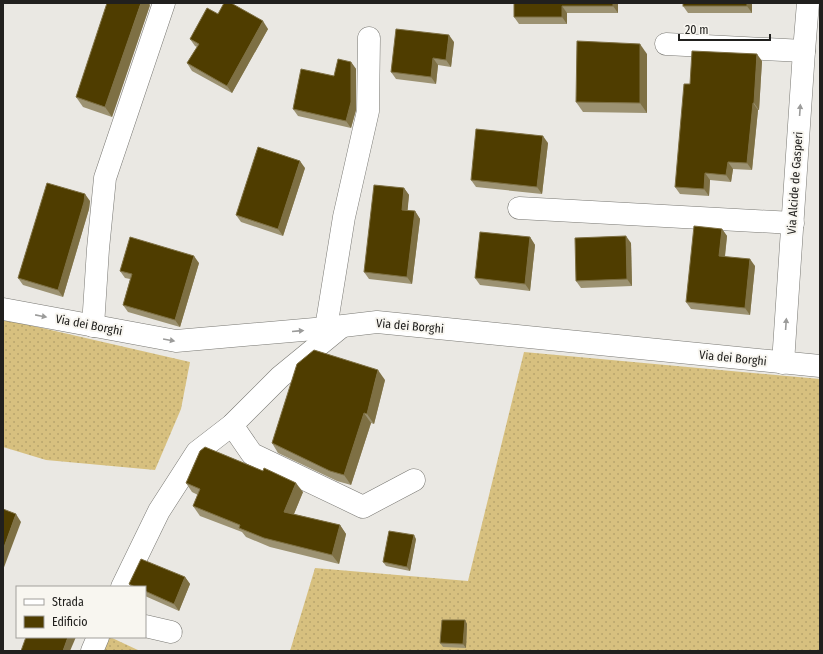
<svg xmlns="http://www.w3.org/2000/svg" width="823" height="654" font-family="'Fira Sans Condensed',sans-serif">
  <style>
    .grass { fill: url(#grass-dots) }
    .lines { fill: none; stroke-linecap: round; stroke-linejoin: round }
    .minor-casing { stroke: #797873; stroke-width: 23 }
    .minor { stroke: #fff; stroke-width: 22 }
    .wall { fill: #9c9272 }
    .shaded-wall { fill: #7e7044 }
    .building { fill: #4f3d00; stroke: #7e7044 }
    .oneway { fill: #9b9b9a }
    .labels { text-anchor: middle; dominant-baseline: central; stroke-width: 4; stroke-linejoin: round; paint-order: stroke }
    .street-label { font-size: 12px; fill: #21201e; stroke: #f8f6f0 }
  </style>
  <defs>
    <pattern id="grass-dots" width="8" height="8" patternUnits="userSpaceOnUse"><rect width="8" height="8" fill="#d7c07f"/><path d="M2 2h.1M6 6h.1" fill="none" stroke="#b8a56d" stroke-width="1.8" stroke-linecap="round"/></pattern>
  </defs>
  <rect width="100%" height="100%" fill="#eae8e3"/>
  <g class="grass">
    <path d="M 3,319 L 190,362 L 181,409 L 155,470 L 46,460 L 3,447 Z"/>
    <path d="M 524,352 L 820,379 L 820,651 L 290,651 L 315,568 L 468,581 Z"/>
    <path d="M 107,637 L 110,637 L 140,651 L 100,651 Z"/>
  </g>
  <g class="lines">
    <defs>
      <g id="minor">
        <path d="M 666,44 L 804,51"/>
        <path d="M 519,208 L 793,223"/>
        <path d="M 3,309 L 176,341 L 326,328 L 377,322 L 820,366"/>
        <path d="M 93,326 L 98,249 L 105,178 L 164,3"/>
        <path d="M 326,328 L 344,217 L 368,111 L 369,38"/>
        <path d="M 783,363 L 804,51 L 808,3"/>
        <path d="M 232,425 L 252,454 L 363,507 L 414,480"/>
        <path d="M 122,587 L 159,511 L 197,452 L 232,425 L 280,377 L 341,327"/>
        <path d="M 145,626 L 171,632"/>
        <path d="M 92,651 L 98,637"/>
      </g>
    </defs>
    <use href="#minor" class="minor-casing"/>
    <use href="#minor" class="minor"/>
  </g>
  <g class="wall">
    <path d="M 514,3 L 618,3 L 618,13 L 567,13 L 567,24 L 519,24 L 514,17 Z"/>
    <path d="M 752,3 L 752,13 L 688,13 L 683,6 Z"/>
    <path d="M 150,5 L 112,117 L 83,107 L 76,97 Z"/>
    <path d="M 218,14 L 268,29 L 232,93 L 192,71 L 187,63 L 197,47 L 195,46 L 190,39 Z"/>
    <path d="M 454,42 L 451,67 L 438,65 L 436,84 L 396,79 L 391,72 Z"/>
    <path d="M 647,54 L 647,113 L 583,112 L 576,102 Z"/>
    <path d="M 762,61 L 759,110 L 758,110 L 752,170 L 733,169 L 731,182 L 710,180 L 709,196 L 680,194 L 675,187 Z"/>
    <path d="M 351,62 L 356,69 L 356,110 L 351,128 L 298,116 L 293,109 Z"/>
    <path d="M 548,143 L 542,194 L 476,187 L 471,180 Z"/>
    <path d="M 305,168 L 283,236 L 241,222 L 236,215 Z"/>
    <path d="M 404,188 L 409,195 L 407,211 L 415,211 L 420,219 L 412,284 L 369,279 L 364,272 Z"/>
    <path d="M 90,201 L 89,209 L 63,297 L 23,285 L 18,278 Z"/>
    <path d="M 722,229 L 727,236 L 725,257 L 755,266 L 750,315 L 691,309 L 686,302 Z"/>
    <path d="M 530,237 L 535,245 L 530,291 L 480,285 L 475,278 Z"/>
    <path d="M 631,243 L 632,286 L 581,288 L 576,281 Z"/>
    <path d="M 199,263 L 180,327 L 128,312 L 123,305 L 130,279 L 125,278 L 120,271 Z"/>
    <path d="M 385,380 L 374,424 L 371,423 L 351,485 L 337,481 L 278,453 L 272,443 Z"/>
    <path d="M 186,483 L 303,492 L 294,514 L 340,525 L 346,534 L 339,564 L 270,547 L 246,537 L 242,532 L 200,516 L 193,506 L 198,495 L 192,492 Z"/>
    <path d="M 416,539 L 410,571 L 386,566 L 383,562 Z"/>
    <path d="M 185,577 L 190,584 L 179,611 L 145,596 L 145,587 L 131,587 L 129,584 Z"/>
    <path d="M 465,620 L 467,624 L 466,648 L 443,647 L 440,643 Z"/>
  </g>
  <g class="shaded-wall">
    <path d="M 141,3 L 149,3 L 150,5 L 112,117 L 105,107 Z"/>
    <path d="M 613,3 L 618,3 L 618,13 L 613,6 Z"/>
    <path d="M 747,3 L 752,3 L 752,13 L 747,6 Z"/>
    <path d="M 562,6 L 567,13 L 567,24 L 562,17 Z"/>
    <path d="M 263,21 L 268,29 L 232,93 L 227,86 Z"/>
    <path d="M 449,35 L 454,42 L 451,67 L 446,60 Z"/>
    <path d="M 640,44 L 647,54 L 647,113 L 640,103 Z"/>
    <path d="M 757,54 L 762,61 L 759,110 L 754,103 Z"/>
    <path d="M 433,58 L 438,65 L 436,84 L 431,77 Z"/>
    <path d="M 351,62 L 356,69 L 356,110 L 351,128 L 346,121 Z"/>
    <path d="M 753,103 L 758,110 L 752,170 L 747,163 Z"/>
    <path d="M 543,136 L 548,143 L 542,194 L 537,187 Z"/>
    <path d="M 300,161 L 305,168 L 283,236 L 278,229 Z"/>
    <path d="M 728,162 L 733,169 L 731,182 L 726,175 Z"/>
    <path d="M 705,173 L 710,180 L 709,196 L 704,189 Z"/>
    <path d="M 404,188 L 409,195 L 407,217 L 402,210 Z"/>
    <path d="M 85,194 L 90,201 L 89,209 L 63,297 L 58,290 Z"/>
    <path d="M 415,211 L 420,219 L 412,284 L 407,277 Z"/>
    <path d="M 722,229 L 727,236 L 724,263 L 719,256 Z"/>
    <path d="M 626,236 L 631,243 L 632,286 L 627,279 Z"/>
    <path d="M 530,237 L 535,245 L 530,291 L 525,284 Z"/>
    <path d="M 194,256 L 199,263 L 180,327 L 175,320 Z"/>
    <path d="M 750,259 L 755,266 L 750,315 L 745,308 Z"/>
    <path d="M 378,370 L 385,380 L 374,424 L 367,414 Z"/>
    <path d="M 364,413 L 371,423 L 351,485 L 344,475 Z"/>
    <path d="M 296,483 L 303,492 L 291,521 L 284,512 Z"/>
    <path d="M 16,514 L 21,522 L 3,570 L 3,550 Z"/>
    <path d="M 340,525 L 346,534 L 339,564 L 332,555 Z"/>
    <path d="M 414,535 L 416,539 L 410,571 L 407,567 Z"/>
    <path d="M 185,577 L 190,584 L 179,611 L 174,604 Z"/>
    <path d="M 465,620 L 467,624 L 466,648 L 463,644 Z"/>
    <path d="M 68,637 L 76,637 L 70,651 L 63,651 Z"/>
  </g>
  <g class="building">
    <path d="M 107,3 L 141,3 L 105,107 L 76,97 Z"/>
    <path d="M 224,3 L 231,3 L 263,21 L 227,86 L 187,63 L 199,44 L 190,39 L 207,8 L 218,14 Z"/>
    <path d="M 514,3 L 613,3 L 613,6 L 562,6 L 562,17 L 514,17 Z"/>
    <rect x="683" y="3" width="64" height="3"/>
    <path d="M 396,29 L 449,35 L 446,60 L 433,58 L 431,77 L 391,72 Z"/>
    <path d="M 577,41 L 640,44 L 640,103 L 576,102 Z"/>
    <path d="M 692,51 L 757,54 L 754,103 L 753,103 L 747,163 L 728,162 L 726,175 L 705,173 L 704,189 L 675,187 L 684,84 L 690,84 Z"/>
    <path d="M 338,59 L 351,62 L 351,102 L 346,121 L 293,109 L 301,69 L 334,76 Z"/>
    <path d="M 476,129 L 543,136 L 537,187 L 471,180 Z"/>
    <path d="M 258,147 L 300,161 L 278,229 L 236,215 Z"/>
    <path d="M 47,183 L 85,194 L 84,202 L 58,290 L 18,278 Z"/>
    <path d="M 374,185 L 404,188 L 402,210 L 415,211 L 407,277 L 364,272 Z"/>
    <path d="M 694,226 L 722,229 L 719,256 L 750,259 L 745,308 L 686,302 Z"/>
    <path d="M 480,232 L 530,237 L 525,284 L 475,278 Z"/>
    <path d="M 626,236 L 627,279 L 576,281 L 575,238 Z"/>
    <path d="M 130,237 L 194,256 L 175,320 L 123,305 L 132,274 L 120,271 Z"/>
    <path d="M 314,350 L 378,370 L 367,414 L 364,413 L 344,475 L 330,471 L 272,443 L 297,364 Z"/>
    <path d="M 205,447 L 263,471 L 264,468 L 296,483 L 284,512 L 340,525 L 332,555 L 264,538 L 239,528 L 240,525 L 193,506 L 200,489 L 186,483 L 200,451 Z"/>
    <path d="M 3,509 L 16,514 L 3,550 Z"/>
    <path d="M 389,531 L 414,535 L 407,567 L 383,562 Z"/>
    <path d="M 141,559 L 185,577 L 174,604 L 145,591 L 145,587 L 135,587 L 129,584 Z"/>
    <path d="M 442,620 L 465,620 L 463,644 L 440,643 Z"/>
    <path d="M 26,637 L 68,637 L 63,651 L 21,651 Z"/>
  </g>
  <defs><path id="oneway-solid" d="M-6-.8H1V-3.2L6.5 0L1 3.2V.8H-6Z"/></defs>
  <g class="oneway">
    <use href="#oneway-solid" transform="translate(800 110) rotate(-86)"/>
    <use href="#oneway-solid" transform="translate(41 316) rotate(11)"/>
    <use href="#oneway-solid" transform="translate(786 324) rotate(-86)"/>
    <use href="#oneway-solid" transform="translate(298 331) rotate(-5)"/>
    <use href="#oneway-solid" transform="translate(169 340) rotate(10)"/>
  </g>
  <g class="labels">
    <g class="street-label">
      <text transform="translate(795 183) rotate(-86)">Via Alcide de Gasperi</text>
      <text transform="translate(89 325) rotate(11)">Via dei Borghi</text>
      <text transform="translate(410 326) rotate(5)">Via dei Borghi</text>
      <text transform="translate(733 358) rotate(6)">Via dei Borghi</text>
    </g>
  </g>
  <rect width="823" height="654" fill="none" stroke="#21201e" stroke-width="8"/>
  <rect x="16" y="586" width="130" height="52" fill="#f8f6f0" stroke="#a2a09c"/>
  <rect x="24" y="599" width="20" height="6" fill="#ffffff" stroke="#a2a09c"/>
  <text x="52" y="606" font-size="12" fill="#21201e">Strada</text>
  <rect x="24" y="616" width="20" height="12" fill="#4f3d00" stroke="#a2a09c"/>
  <text x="52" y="626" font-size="12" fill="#21201e">Edificio</text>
  <path d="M679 34v6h91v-6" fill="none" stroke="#21201e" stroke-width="2"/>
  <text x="685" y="34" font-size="12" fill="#21201e" stroke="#f8f6f0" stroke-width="3" paint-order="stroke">20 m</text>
</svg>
